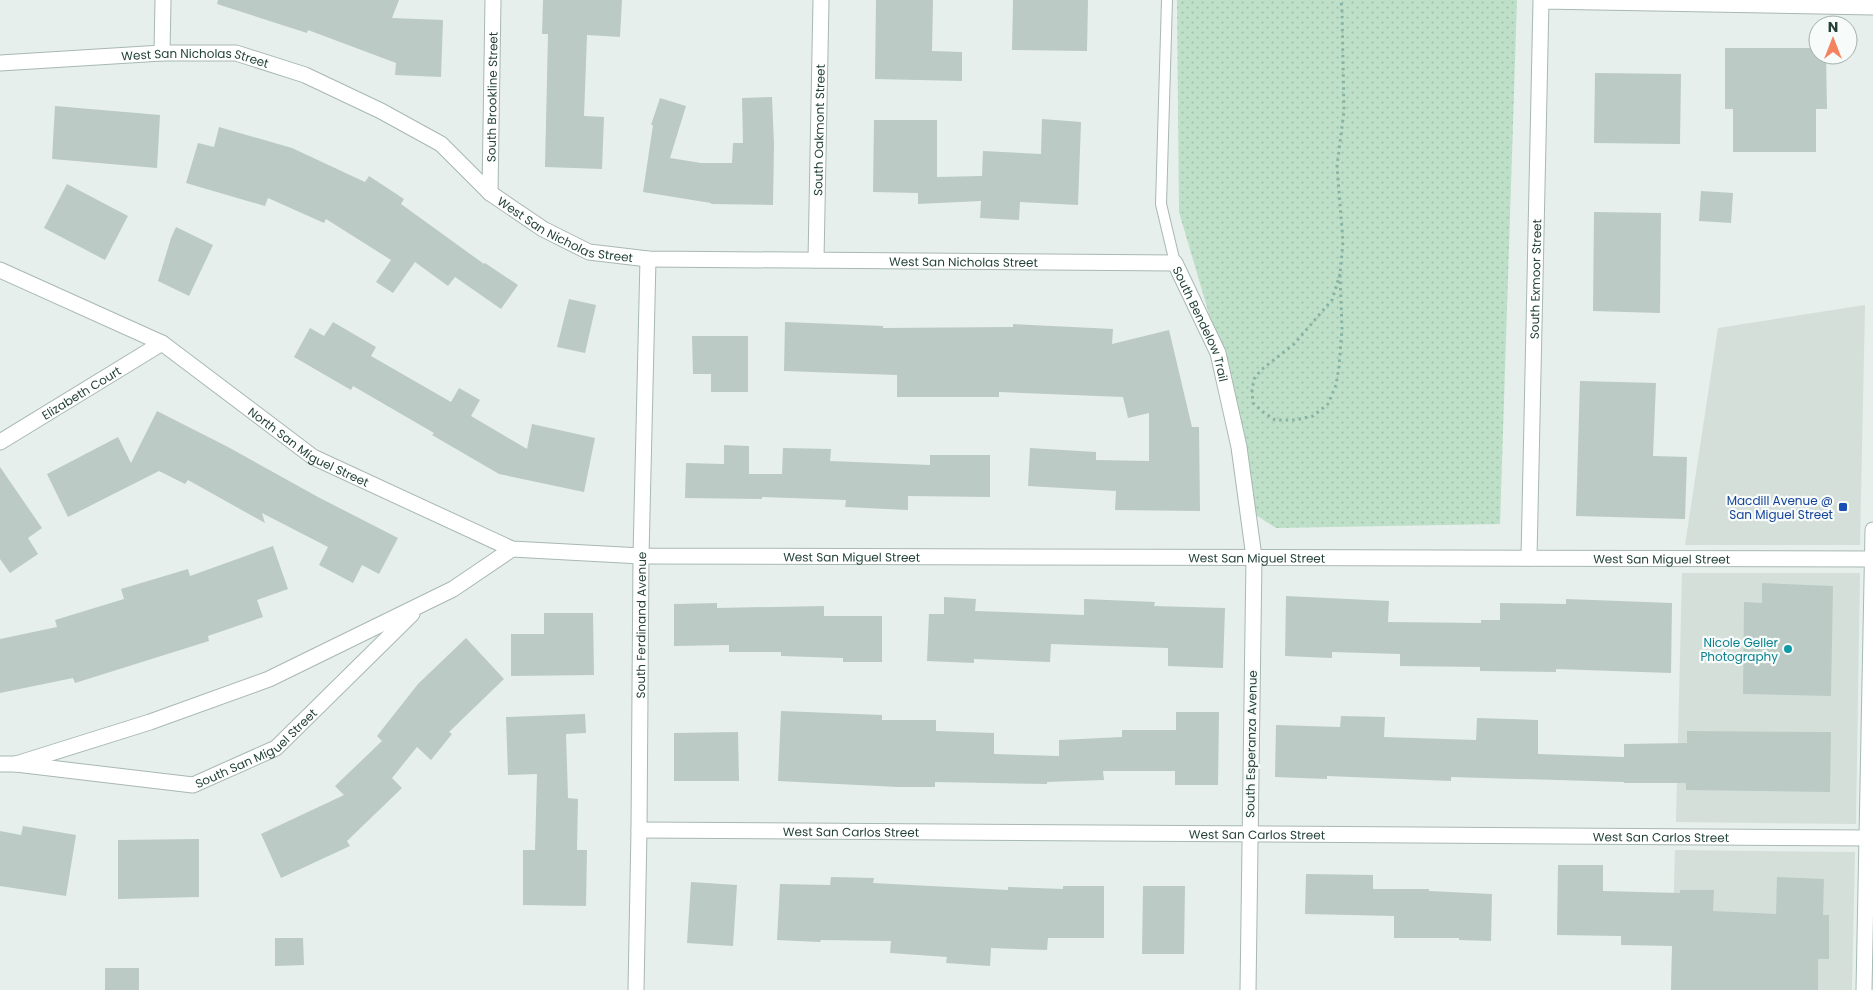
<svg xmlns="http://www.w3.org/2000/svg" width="1873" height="990" font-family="Poppins,sans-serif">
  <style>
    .built { fill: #d4dfda }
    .grass { fill: url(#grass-dots) }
    .building { fill: #bbcac4 }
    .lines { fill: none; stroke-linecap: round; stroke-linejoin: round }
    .lane-casing { stroke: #a8b8b2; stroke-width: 12 }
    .street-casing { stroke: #a8b8b2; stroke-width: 17 }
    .secondary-casing { stroke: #a4bbb3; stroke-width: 17 }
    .path { stroke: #86b3a5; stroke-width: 3; stroke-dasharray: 2.5 4; stroke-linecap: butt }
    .lane { stroke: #fff; stroke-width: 10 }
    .street { stroke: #fff; stroke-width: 15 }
    .secondary { stroke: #fff; stroke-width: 15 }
    .transit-dot { fill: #1a4fb4; stroke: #f7fbf9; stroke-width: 2 }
    .culture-dot { fill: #0f9aa8; stroke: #f7fbf9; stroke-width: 2 }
    .labels { text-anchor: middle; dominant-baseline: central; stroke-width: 4.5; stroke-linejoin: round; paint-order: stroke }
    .street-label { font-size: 12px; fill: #24423a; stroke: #f7fbf9 }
    .transit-label { font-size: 12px; fill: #164399; stroke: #f7fbf9; text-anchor: end }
    .culture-label { font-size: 12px; fill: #0d838f; stroke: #f7fbf9; text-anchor: end }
  </style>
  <defs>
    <pattern id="grass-dots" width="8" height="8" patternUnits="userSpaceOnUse" patternTransform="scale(1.25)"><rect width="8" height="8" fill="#bfe0c8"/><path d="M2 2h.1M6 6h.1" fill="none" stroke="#a4c1ad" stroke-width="1.8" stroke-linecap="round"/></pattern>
  </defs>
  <rect width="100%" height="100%" fill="#e6efeb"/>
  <g class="built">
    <path d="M 1865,305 L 1860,545 L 1685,545 L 1718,328 Z"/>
    <path d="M 1682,573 L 1860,573 L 1856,824 L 1676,822 Z"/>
    <path d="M 1675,850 L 1855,852 L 1852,990 L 1671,990 Z"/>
  </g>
  <path class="grass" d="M 1177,0 L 1517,0 L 1500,524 L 1276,528 L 1248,510 L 1241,423 L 1179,212 Z"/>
  <g class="building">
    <path d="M 218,0 L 399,0 L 392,18 L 443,20 L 441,77 L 395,75 L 396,63 L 308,30 L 307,33 L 217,4 Z"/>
    <path d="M 543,0 L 622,0 L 620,37 L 587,35 L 584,116 L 604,117 L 602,169 L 545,167 L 548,34 L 542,34 Z"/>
    <path d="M 876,0 L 933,0 L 932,51 L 962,52 L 962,81 L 875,79 Z"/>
    <path d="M 1013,0 L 1088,0 L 1087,51 L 1012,50 Z"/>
    <path d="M 1725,48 L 1818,48 L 1818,55 L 1826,55 L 1827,109 L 1816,109 L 1816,152 L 1733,152 L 1733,109 L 1725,109 Z"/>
    <path d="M 1595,73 L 1681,74 L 1680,144 L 1594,143 Z"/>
    <path d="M 772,97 L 774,144 L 773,205 L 711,204 L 711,203 L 643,192 L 653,125 L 651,125 L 660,98 L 686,106 L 670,158 L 701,163 L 732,163 L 733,143 L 743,143 L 742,98 Z"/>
    <path d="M 55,106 L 160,115 L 157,168 L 52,159 Z"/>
    <path d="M 1042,119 L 1081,122 L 1078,205 L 1020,202 L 1019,220 L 980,218 L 981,201 L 918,204 L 918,193 L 873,192 L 874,120 L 937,120 L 937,177 L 982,176 L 983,151 L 1041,154 Z"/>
    <path d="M 219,127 L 292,148 L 365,182 L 369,176 L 404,199 L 401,204 L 484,264 L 485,263 L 518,285 L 501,309 L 455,277 L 448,286 L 415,262 L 393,293 L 376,282 L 391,260 L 326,219 L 324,223 L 268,198 L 265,206 L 186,183 L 198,143 L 214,147 Z"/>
    <path d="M 67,184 L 128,216 L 105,260 L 44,228 Z"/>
    <path d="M 1701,191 L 1733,193 L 1731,223 L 1699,221 Z"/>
    <path d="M 1594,212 L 1661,213 L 1660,313 L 1593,311 Z"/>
    <path d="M 176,227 L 213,245 L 189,296 L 158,281 L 171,238 Z"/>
    <path d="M 569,299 L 596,305 L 585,353 L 557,347 Z"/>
    <path d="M 333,322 L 376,347 L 371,356 L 451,402 L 459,388 L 480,400 L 471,416 L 527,449 L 532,424 L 595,438 L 584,492 L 499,474 L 432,435 L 434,433 L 353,386 L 351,390 L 294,357 L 310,328 L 324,336 Z"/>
    <path d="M 785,322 L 883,326 L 883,328 L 1013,327 L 1013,324 L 1113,329 L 1112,344 L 1169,330 L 1192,427 L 1199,427 L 1200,511 L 1115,510 L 1116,491 L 1028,486 L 1030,448 L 1096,452 L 1096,460 L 1149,461 L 1149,413 L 1128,418 L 1123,397 L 999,392 L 999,397 L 897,397 L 897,375 L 784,371 Z"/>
    <path d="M 692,336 L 748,336 L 748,392 L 711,392 L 711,374 L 693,374 Z"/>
    <path d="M 1580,381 L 1656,383 L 1653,456 L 1687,457 L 1685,519 L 1576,516 Z"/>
    <path d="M 157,411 L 228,447 L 318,497 L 398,538 L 379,574 L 362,565 L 353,583 L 319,565 L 328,547 L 262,513 L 265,523 L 188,480 L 185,484 L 159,471 L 68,517 L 47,474 L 118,437 L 131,463 Z"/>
    <path d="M 724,445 L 749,446 L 749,474 L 782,474 L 783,448 L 831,449 L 830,461 L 930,465 L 930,455 L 990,455 L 990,497 L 908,496 L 908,510 L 845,507 L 846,500 L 762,497 L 762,499 L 685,498 L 686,463 L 724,464 Z"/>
    <path d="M 0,467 L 42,528 L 28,538 L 38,554 L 10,573 L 0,559 Z"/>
    <path d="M 273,546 L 288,589 L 257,600 L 263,617 L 208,636 L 209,641 L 75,683 L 73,678 L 0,693 L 0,639 L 57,627 L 55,620 L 124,599 L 121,589 L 188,569 L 190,576 Z"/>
    <path d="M 1762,583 L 1833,586 L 1831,696 L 1743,694 L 1744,602 L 1762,603 Z"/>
    <path d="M 1286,596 L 1389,601 L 1388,622 L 1481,623 L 1481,620 L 1500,620 L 1500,603 L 1566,604 L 1566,599 L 1672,603 L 1671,673 L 1556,669 L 1556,672 L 1480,671 L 1480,667 L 1400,666 L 1400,654 L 1332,652 L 1332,658 L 1285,656 Z"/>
    <path d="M 944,597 L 976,599 L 975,611 L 1084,615 L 1084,599 L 1155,602 L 1154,606 L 1225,608 L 1223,668 L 1168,666 L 1168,648 L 1051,644 L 1050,662 L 974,659 L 974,663 L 927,661 L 929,614 L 944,614 Z"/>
    <path d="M 717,603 L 717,608 L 824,606 L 824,616 L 882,616 L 882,662 L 843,662 L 843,658 L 781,656 L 781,652 L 729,652 L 729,645 L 674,646 L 674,604 Z"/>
    <path d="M 544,613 L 593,613 L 594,675 L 511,676 L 511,634 L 544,634 Z"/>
    <path d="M 466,638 L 504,679 L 449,732 L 452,734 L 431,760 L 417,747 L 392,778 L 402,788 L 347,841 L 350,846 L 281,878 L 261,834 L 344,795 L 335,786 L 382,741 L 377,736 L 418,684 Z"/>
    <path d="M 781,711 L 882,715 L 882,720 L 936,720 L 936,731 L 994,733 L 994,754 L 1059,756 L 1059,740 L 1122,737 L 1122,730 L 1176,730 L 1176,712 L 1219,712 L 1218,785 L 1175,785 L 1175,771 L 1103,771 L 1104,780 L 1047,782 L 1047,784 L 935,782 L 935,787 L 898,787 L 778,781 Z"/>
    <path d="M 585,714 L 586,733 L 566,734 L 568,798 L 578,799 L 577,850 L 587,850 L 586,906 L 523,905 L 523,850 L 535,850 L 537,774 L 508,775 L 506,717 Z"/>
    <path d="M 1341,716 L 1385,717 L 1384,737 L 1476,740 L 1477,718 L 1538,720 L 1538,754 L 1624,757 L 1624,744 L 1687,743 L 1687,731 L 1831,732 L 1830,792 L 1686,790 L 1686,783 L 1624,783 L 1624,782 L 1451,777 L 1451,781 L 1327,776 L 1327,779 L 1275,777 L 1276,725 L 1340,727 Z"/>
    <path d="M 738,732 L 739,781 L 674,781 L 674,733 Z"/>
    <path d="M 23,826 L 76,835 L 66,896 L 0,886 L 0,831 L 21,835 Z"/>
    <path d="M 199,839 L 199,897 L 118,899 L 118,840 Z"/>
    <path d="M 1558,865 L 1603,865 L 1603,891 L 1680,893 L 1680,890 L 1714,890 L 1713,911 L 1776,914 L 1777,877 L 1824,879 L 1823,915 L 1829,915 L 1829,959 L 1818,959 L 1818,990 L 1671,990 L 1672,946 L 1621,945 L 1621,936 L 1557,935 Z"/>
    <path d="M 1306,874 L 1373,875 L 1373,889 L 1429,889 L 1429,891 L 1492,894 L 1491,941 L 1459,940 L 1459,938 L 1394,938 L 1394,916 L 1305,914 Z"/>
    <path d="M 831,877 L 874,878 L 873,883 L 1008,890 L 1008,887 L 1063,889 L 1063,886 L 1104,886 L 1104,938 L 1048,938 L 1047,950 L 991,948 L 990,966 L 946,963 L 947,957 L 890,953 L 891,941 L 821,940 L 820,942 L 777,940 L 780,884 L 830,885 Z"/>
    <path d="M 691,882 L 737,885 L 733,946 L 687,943 Z"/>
    <path d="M 1143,886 L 1185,886 L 1184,954 L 1142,954 Z"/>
    <path d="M 275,938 L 303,938 L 304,965 L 275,966 Z"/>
    <rect x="105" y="968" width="34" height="22"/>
  </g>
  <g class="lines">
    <defs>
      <path id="lane" d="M 1167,0 L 1161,204 L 1175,263"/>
      <g id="street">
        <path d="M 162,53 L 163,0"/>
        <path id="s1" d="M 0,63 L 162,53 L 236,53 L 305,75 L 381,111 L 441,144 L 490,193 L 543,229 L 589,252 L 648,259 L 1175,263 L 1218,353 L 1239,447 L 1254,557 L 1248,990"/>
        <path id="s2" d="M 490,193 L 493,0"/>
        <path id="s3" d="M 816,260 L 821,0"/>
        <path id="s4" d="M 0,270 L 162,343 L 313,457 L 512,549 L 641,556 L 1873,559"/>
        <path id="s5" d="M 0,442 L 162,343"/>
        <path id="s6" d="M 1529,558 L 1541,1 L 1873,7"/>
        <path id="s7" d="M 0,764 L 16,764 L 193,785 L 276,748 L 412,614"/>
        <path d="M 16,764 L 150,722 L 269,679 L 453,589 L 512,549"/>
        <path id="s8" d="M 639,830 L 1873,838"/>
        <path id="s9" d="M 636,990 L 639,830 L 641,556 L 648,259"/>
      </g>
      <path id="secondary" d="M 1864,990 L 1873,530"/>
    </defs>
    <use href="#lane" class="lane-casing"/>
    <use href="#street" class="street-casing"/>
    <use href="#secondary" class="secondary-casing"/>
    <path class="path" d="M 1340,274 L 1332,300 L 1294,344 L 1261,370 L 1254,379 L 1252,390 L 1253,403 L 1263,412 L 1275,420 L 1295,420 L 1313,416 L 1328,404 L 1336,385 L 1339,367 L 1342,329 L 1340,274 L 1343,242 L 1337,166 L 1344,111 L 1342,12 L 1341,0"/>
    <use href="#lane" class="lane"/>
    <use href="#street" class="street"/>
    <use href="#secondary" class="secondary"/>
  </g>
  <rect class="transit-dot" x="1838" y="502" width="10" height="10" rx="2.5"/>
  <circle class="culture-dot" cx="1788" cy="649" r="5"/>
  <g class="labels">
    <g class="street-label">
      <text stroke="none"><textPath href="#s1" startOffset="196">West San Nicholas Street</textPath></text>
      <text stroke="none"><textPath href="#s2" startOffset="96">South Brookline Street</textPath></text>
      <text stroke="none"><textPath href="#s3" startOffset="130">South Oakmont Street</textPath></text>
      <text stroke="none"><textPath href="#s1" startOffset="616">West San Nicholas Street</textPath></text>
      <text stroke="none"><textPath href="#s1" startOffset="1021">West San Nicholas Street</textPath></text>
      <text stroke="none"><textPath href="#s6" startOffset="279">South Exmoor Street</textPath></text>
      <text stroke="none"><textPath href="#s1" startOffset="1299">South Bendelow Trail</textPath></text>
      <text stroke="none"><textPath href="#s5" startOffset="95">Elizabeth Court</textPath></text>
      <text stroke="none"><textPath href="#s4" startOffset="358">North San Miguel Street</textPath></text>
      <text stroke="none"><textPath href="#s4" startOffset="926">West San Miguel Street</textPath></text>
      <text stroke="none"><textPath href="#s4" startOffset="1331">West San Miguel Street</textPath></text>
      <text stroke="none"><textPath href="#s4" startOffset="1736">West San Miguel Street</textPath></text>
      <text stroke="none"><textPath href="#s9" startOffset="365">South Ferdinand Avenue</textPath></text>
      <text transform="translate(1251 744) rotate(-89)">South Esperanza Avenue</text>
      <text stroke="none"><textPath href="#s7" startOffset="268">South San Miguel Street</textPath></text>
      <text stroke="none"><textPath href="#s8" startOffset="212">West San Carlos Street</textPath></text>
      <text stroke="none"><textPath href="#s8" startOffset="618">West San Carlos Street</textPath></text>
      <text stroke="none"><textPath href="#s8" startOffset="1022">West San Carlos Street</textPath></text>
    </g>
    <g class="transit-label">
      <text x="1833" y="500">Macdill Avenue @<tspan x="1833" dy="14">San Miguel Street</tspan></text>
    </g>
    <g class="culture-label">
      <text x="1778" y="642">Nicole Geller<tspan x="1778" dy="14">Photography</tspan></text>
    </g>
  </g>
  <g transform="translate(1833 40)"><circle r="24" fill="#f7fbf9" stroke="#a3b1ad"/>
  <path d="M0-4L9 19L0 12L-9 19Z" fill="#f4845f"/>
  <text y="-8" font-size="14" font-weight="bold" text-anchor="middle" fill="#24423a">N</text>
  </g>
</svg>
